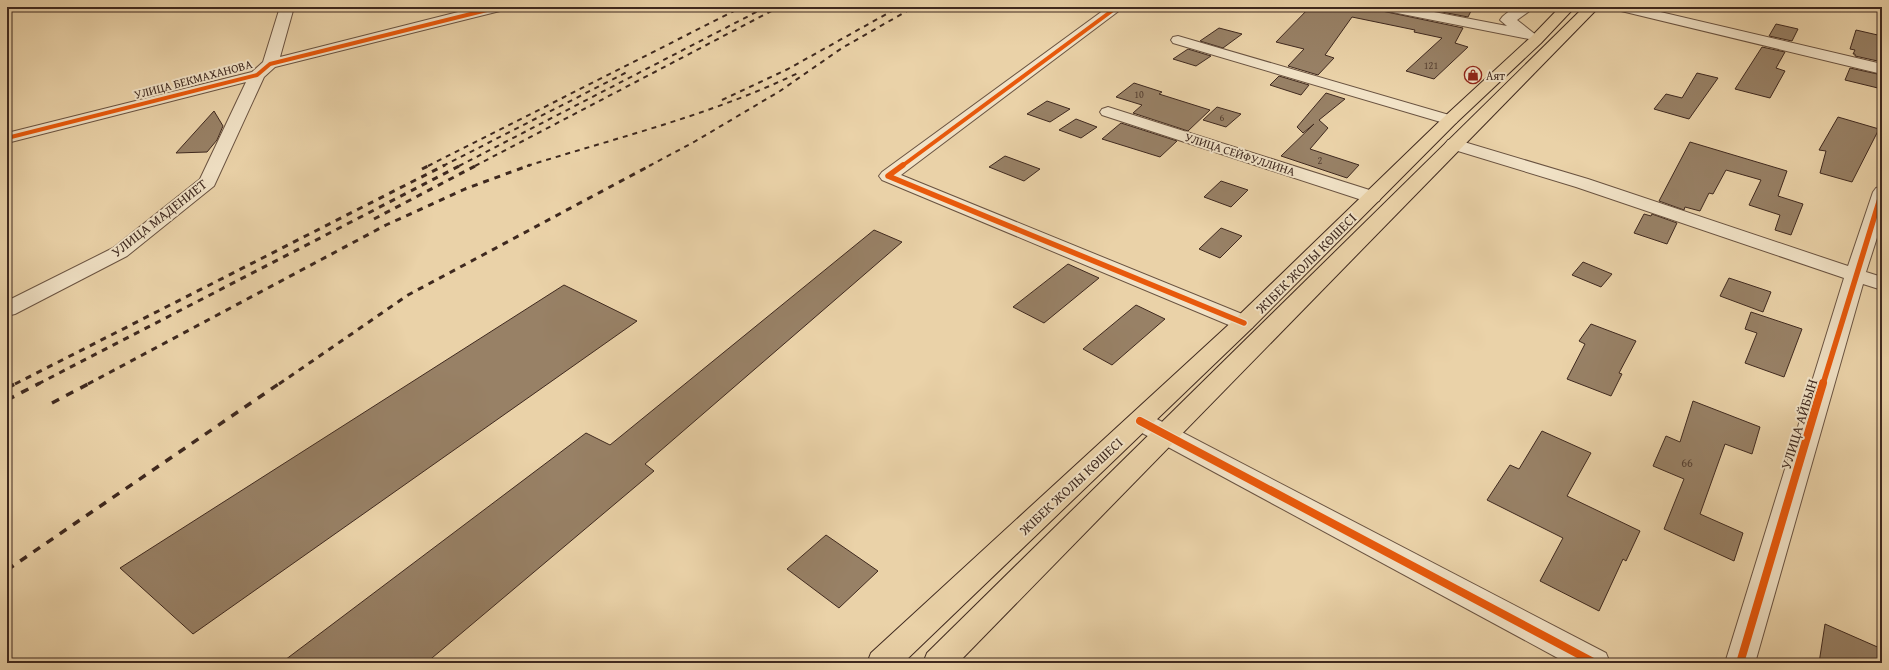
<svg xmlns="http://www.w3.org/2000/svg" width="1889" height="670" font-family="'Gentium Book Plus',serif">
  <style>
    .building { fill: #988166; stroke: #3f291f }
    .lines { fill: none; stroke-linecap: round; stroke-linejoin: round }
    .minor-casing { stroke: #6a5341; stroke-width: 2 }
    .major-casing { stroke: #3f291f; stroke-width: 2 }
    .minor { fill: #f1e2c6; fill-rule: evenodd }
    .major { fill: #ead2a8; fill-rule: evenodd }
    .rail-far2 { stroke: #3f291f; stroke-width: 2; stroke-dasharray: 5 5; stroke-linecap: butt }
    .rail-far1 { stroke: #3f291f; stroke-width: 3; stroke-dasharray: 6 6; stroke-linecap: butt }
    .rail { stroke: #3f291f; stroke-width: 3.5; stroke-dasharray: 8 8; stroke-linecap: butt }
    .cycleway-far2-casing { stroke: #f1e2c6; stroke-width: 5.5 }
    .cycleway-far1-casing { stroke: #f1e2c6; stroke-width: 8 }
    .cycleway-casing { stroke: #f1e2c6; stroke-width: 10 }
    .cycleway-far2 { stroke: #e8590c; stroke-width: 4 }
    .cycleway-far1 { stroke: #e8590c; stroke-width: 5.5 }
    .cycleway { stroke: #e8590c; stroke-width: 8 }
    .labels { text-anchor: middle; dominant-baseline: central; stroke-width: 4; stroke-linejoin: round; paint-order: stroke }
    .far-number-label { font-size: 10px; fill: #553f31 }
    .far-poi-label { font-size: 12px; fill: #3f291f; stroke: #f1e2c6; text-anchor: start }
    .far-street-label { font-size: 12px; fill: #3f291f; stroke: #f1e2c6 }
    .number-label { font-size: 12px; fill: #553f31 }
    .street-label { font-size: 14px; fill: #3f291f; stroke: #f1e2c6 }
  </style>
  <rect width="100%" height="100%" fill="#ead2a8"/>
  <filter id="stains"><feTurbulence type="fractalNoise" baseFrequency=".005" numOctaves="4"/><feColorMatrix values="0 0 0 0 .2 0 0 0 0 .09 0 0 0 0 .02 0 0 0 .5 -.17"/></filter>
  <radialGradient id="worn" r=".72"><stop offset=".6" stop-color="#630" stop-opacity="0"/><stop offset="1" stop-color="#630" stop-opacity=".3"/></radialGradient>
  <g class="building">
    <path d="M 1310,7 L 1379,7 L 1382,11 L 1463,28 L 1455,43 L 1468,47 L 1434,79 L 1406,71 L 1442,38 L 1414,32 L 1415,30 L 1352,17 L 1325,55 L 1334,58 L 1318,75 L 1288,66 L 1304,49 L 1276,42 Z"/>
    <path d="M 1416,7 L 1473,7 L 1468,17 Z"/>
    <path d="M 1776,24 L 1798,29 L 1792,41 L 1769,36 Z"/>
    <path d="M 1219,28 L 1242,34 L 1223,48 L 1200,41 Z"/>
    <path d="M 1856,30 L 1882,36 L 1882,62 L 1855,56 L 1855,54 L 1853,54 L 1855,50 L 1850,49 Z"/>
    <path d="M 1762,47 L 1785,52 L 1776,68 L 1785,71 L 1770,98 L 1735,89 Z"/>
    <path d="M 1188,49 L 1211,56 L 1196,66 L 1173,59 Z"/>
    <path d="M 1850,68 L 1882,75 L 1882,89 L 1845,80 Z"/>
    <path d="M 1697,73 L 1718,78 L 1689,119 L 1654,109 L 1666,94 L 1682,98 Z"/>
    <path d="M 1279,76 L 1309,85 L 1301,95 L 1270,85 Z"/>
    <path d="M 1134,83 L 1162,92 L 1159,94 L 1210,110 L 1188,131 L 1133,113 L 1142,105 L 1116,97 Z"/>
    <path d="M 1326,93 L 1345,99 L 1319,120 L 1328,128 L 1310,149 L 1359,165 L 1347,178 L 1281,156 L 1314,124 L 1303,133 L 1297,127 Z"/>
    <path d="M 1047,101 L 1070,109 L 1050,122 L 1027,114 Z"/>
    <path d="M 1217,107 L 1241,114 L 1226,127 L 1203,120 Z"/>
    <path d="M 214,111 L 223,126 L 217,140 L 207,152 L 176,153 Z"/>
    <path d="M 1838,117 L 1879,129 L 1852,182 L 1820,173 L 1826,151 L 1819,150 Z"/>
    <path d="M 1076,119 L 1097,127 L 1081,138 L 1059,130 Z"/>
    <path d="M 1121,123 L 1177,141 L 1160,157 L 1102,139 Z"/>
    <path d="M 1690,142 L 1787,171 L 1778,196 L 1803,204 L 1791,235 L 1775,230 L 1780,215 L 1749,205 L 1761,180 L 1726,170 L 1713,194 L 1709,193 L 1700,211 L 1685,207 L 1684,210 L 1659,201 Z"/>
    <path d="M 1005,156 L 1040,169 L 1024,181 L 989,167 Z"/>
    <path d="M 1221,181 L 1248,190 L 1231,207 L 1204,197 Z"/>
    <path d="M 1644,214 L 1651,216 L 1652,214 L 1677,223 L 1667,244 L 1634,233 Z"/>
    <path d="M 1221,228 L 1242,236 L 1220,258 L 1199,249 Z"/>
    <path d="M 874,230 L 902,242 L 645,464 L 654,471 L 426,663 L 281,663 L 586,433 L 610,445 Z"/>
    <path d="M 1583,262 L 1612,274 L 1601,287 L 1572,275 Z"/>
    <path d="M 1068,264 L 1099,278 L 1044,323 L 1013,307 Z"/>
    <path d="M 1729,278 L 1771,292 L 1763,312 L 1720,296 Z"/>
    <path d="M 564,285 L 637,321 L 193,634 L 120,568 Z"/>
    <path d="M 1136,305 L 1165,319 L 1112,365 L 1083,349 Z"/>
    <path d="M 1751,312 L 1802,329 L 1784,377 L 1745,363 L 1757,333 L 1745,329 Z"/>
    <path d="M 1591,324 L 1636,341 L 1619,373 L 1622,374 L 1611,396 L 1567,379 L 1585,344 L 1579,341 Z"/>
    <path d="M 1693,401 L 1760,427 L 1752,454 L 1725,444 L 1700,514 L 1743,533 L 1734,561 L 1664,529 L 1684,479 L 1653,466 L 1666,436 L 1680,442 Z"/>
    <path d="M 1542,431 L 1591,453 L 1567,496 L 1640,531 L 1626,561 L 1623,559 L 1599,611 L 1540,581 L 1563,538 L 1487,500 L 1510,465 L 1519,469 Z"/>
    <path d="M 826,535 L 878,571 L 839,608 L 787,569 Z"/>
    <path d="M 1825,624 L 1882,649 L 1882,663 L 1819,663 Z"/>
  </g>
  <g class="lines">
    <defs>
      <g id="minor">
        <path d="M 280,7 L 294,7 L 280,57 L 474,8 L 506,7 L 504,10 L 275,67 L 264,77 L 214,186 L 127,256 L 15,314 L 7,316 L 7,301 L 113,248 L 200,179 L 246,82 L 7,143 L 7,133 L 252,72 L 263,62 Z"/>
        <path d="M 1108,7 L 1124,7 L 901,175 L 1252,318 L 1255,323 L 1252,328 L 1244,330 L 1236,328 L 882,180 L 879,176 L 882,172 Z"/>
        <path d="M 1380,7 L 1408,7 L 1507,26 L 1500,20 C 1508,8 1522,7 1535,7 L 1517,20 L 1536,35 L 1534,38 L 1529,39 L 1387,11 L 1382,10 Z"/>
        <path d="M 1615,7 L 1639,7 L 1882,64 L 1882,74 L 1617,10 Z"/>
        <path d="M 1178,36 L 1456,117 L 1458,120 L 1456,123 L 1450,125 L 1444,123 L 1173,43 L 1171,40 L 1173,37 Z"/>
        <path d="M 1108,107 L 1379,193 L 1381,197 L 1379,201 L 1372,203 L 1365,201 L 1102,115 L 1100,112 L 1102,109 Z"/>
        <path d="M 1454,139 L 1588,179 L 1848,266 L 1873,192 L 1876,188 L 1882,186 L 1882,222 L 1866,272 L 1882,277 L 1882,290 L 1863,284 L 1755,663 L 1725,663 L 1844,278 L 1576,187 L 1448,148 L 1445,144 L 1448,140 Z"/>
        <path d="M 1140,412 L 1149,415 L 1606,653 L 1610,663 L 1567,663 L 1131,427 L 1128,421 L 1131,415 Z"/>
      </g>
      <g id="major">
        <path d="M 1560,7 L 1575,7 L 1541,43 L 1456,123 L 1252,328 L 903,663 L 867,663 L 871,653 L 1236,318 L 1444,117 L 1531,37 Z"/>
        <path d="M 1584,7 L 1599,7 L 958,663 L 923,663 L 927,653 Z"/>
      </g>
    </defs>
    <use href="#minor" class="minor-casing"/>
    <use href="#major" class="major-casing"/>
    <use href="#minor" class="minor"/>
    <use href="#major" class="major"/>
    <g class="rail-far2">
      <path d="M 722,100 L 788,69 L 899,7"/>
      <path d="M 428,166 L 742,7"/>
      <path d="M 443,166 L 629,71"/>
      <path d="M 459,166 L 766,7"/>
      <path d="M 475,166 L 779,7"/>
      <path d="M 527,166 C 619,137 711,115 798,73"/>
      <path d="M 649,166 L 694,142 L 780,91 L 842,48 L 914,7"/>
    </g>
    <g class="rail-far1">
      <path d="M 422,169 L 430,165"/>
      <path d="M 374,219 L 477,165"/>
      <path d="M 15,384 L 445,165"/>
      <path d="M 38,384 L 461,165"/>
      <path d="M 88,384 L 386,225 L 465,189 L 530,165"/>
      <path d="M 279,384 L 408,295 L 651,165"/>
    </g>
    <g class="rail">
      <path d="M 7,388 L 17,383"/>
      <path d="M 7,400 L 40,383"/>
      <path d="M 52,403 L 90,383"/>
      <path d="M 7,570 L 280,383"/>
    </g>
    <defs>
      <g id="cycleway-far2">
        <path d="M 7,138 L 257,75 L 270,64 L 499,7"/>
        <path d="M 902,166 L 1117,7"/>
      </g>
      <g id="cycleway-far1">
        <path d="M 903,165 L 888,176 L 1244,323"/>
        <path d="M 1823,384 L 1882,192"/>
      </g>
      <g id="cycleway">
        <path d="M 1140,421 L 1595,663"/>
        <path d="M 1740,663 L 1823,383"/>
      </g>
    </defs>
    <use href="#cycleway-far2" class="cycleway-far2-casing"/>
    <use href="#cycleway-far1" class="cycleway-far1-casing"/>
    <use href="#cycleway" class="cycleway-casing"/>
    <use href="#cycleway-far2" class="cycleway-far2"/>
    <use href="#cycleway-far1" class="cycleway-far1"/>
    <use href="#cycleway" class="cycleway"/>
  </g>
  <defs>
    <symbol id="shop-ring" viewBox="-11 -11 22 22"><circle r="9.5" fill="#f1e2c6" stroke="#8f2418" stroke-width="1.5"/><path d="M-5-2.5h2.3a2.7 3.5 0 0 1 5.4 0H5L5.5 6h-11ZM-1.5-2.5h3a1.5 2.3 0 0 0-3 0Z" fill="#8f2418"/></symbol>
  </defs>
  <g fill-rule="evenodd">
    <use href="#shop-ring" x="1463" y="65" width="20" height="20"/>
  </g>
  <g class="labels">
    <g class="far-number-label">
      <text x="1431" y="65">121</text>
      <text x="1139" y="94">10</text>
      <text x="1222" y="117">6</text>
      <text x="1320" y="160">2</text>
    </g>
    <g class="far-poi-label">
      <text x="1486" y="75">Аят</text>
    </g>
    <g class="far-street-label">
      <text transform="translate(193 79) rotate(-15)">УЛИЦА БЕКМАХАНОВА</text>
      <text transform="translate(1240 154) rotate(18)">УЛИЦА СЕЙФУЛЛИНА</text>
    </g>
    <g class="number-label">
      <text x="1687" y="462">66</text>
    </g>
    <g class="street-label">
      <text transform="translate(159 218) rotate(-38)">УЛИЦА МАДЕНИЕТ</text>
      <text transform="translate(1306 263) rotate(-45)">ЖІБЕК ЖОЛЫ КӨШЕСІ</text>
      <text transform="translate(1799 424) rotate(-73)">УЛИЦА АЙБЫН</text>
      <text transform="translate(1071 486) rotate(-43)">ЖІБЕК ЖОЛЫ КӨШЕСІ</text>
    </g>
  </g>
  <rect width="1889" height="670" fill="none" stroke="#ead2a8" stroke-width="24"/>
  <rect x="8" y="8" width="1873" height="654" fill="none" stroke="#3f291f" stroke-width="2"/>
  <rect x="12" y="12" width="1865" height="646" fill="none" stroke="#3f291f"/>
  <rect width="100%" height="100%" filter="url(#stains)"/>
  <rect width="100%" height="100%" fill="url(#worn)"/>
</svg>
